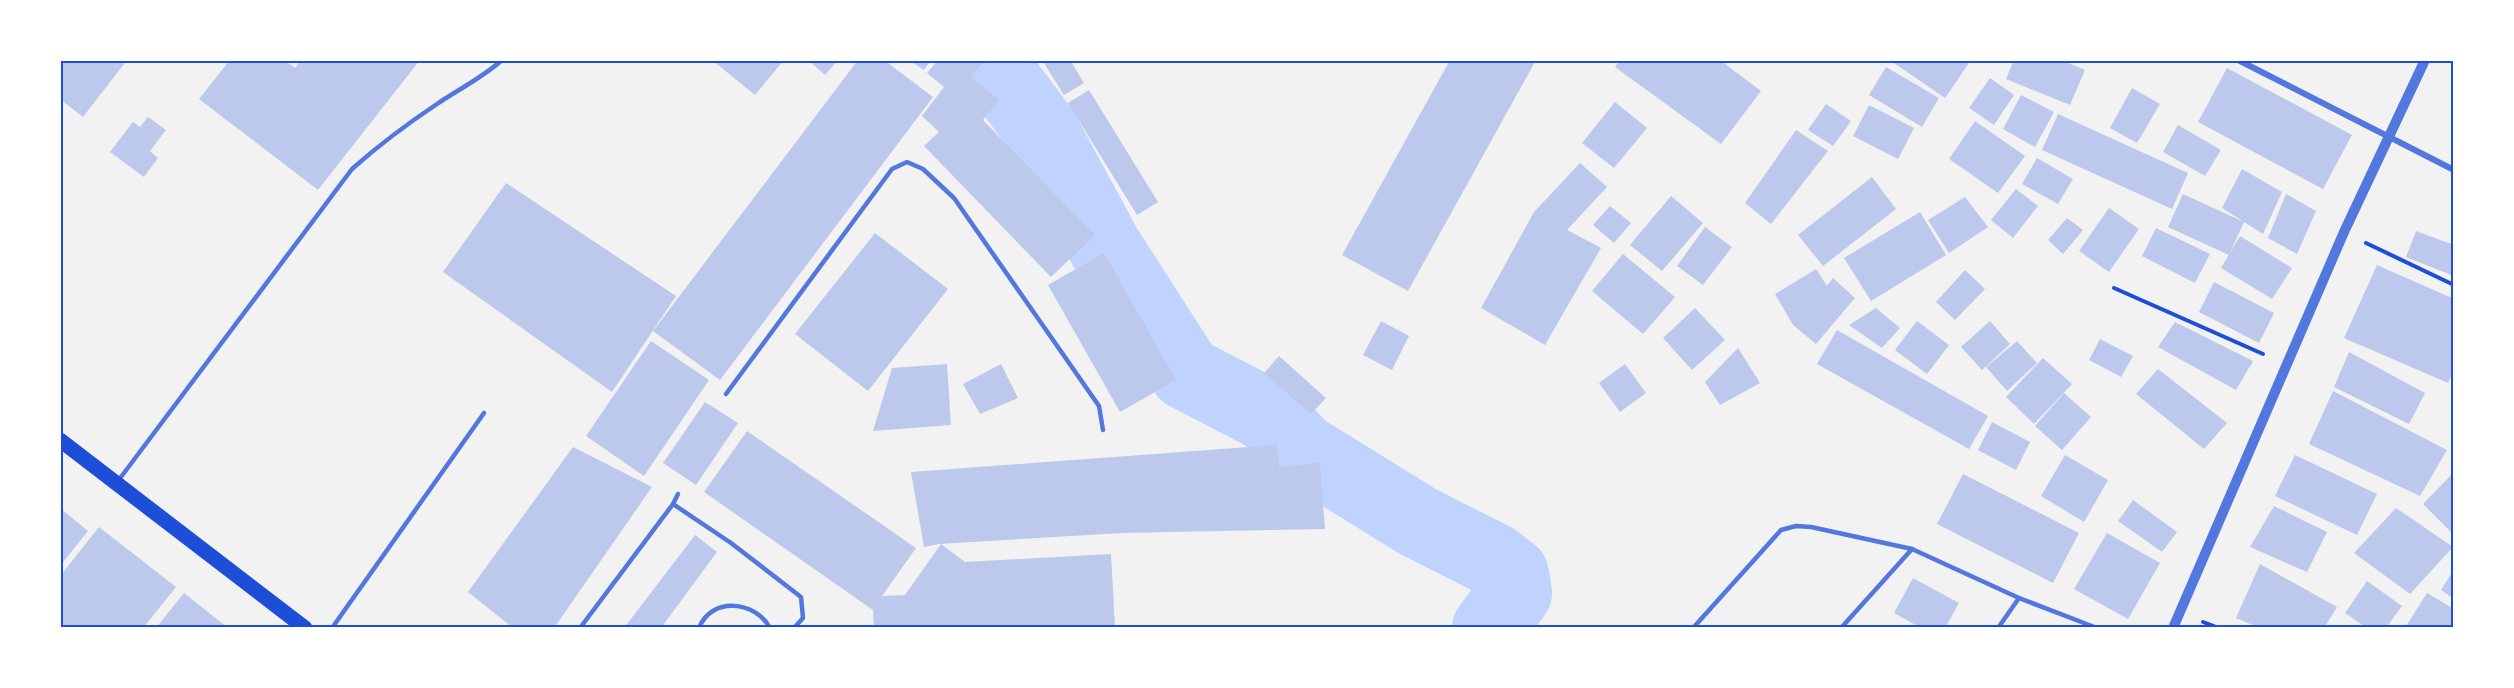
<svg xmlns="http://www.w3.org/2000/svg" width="2514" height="688" font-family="'Libre Baskerville',serif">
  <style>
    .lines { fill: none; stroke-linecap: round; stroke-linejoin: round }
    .river { stroke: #bfd3fe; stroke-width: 74 }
    .building { fill: #bdc9ec }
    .path { stroke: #1d4ed8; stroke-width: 4 }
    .service { stroke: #5277de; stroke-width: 4.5 }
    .minor { stroke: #5277de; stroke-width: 6 }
    .tertiary { stroke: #5277de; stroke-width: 10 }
    .primary { stroke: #1d4ed8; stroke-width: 15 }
    .neatline { fill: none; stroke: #1d4ed8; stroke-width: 2 }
  </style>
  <rect width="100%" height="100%" fill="#f2f2f2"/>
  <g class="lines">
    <path class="river" d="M 989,60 L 1042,131 L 1105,247 L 1186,373 L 1267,415 L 1304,451 L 1417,521 L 1494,560 L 1512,574 L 1515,593 L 1489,628"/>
  </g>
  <g class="building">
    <path d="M 60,60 L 127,60 L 83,117 L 60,99 Z"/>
    <path d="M 230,60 L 284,60 L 295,68 L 301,60 L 420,60 L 318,190 L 199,99 Z"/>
    <path d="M 712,60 L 784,60 L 755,95 Z"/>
    <path d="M 808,60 L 838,60 L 825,75 Z"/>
    <path d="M 858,60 L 884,60 L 933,97 L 720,380 L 653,331 Z"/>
    <path d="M 909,60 L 931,60 L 924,70 Z"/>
    <path d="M 938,60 L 985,60 L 971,77 L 999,100 L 983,120 L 1095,235 L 1051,277 L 924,146 L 939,132 L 922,116 L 944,87 L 927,73 Z"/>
    <path d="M 1042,60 L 1070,60 L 1084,83 L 1064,95 Z"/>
    <path d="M 1450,60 L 1536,60 L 1408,291 L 1342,255 Z"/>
    <path d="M 1620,60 L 1720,60 L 1761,91 L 1721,144 L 1615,67 Z"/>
    <path d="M 1896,60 L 1971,60 L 1945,98 L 1894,63 Z"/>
    <path d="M 2014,60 L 2061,60 L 2085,70 L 2070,105 L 2006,79 Z"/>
    <path d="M 1886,67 L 1939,98 L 1922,127 L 1869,95 Z"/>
    <path d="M 2227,68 L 2352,135 L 2323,189 L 2198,122 Z"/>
    <path d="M 1990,78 L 2014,95 L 1994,125 L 1969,108 Z"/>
    <path d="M 2132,88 L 2160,104 L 2137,143 L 2110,128 Z"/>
    <path d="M 1089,90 L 1158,202 L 1137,215 L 1068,103 Z"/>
    <path d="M 2021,95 L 2054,112 L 2035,147 L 2003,129 Z"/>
    <path d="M 1615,102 L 1647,128 L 1614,168 L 1582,143 Z"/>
    <path d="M 1826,104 L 1851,121 L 1833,146 L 1808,130 Z"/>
    <path d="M 1869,105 L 1914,128 L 1898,159 L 1853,136 Z"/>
    <path d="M 2058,114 L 2188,173 L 2172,209 L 2042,150 Z"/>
    <path d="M 148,117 L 166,130 L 150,151 L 158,158 L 144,177 L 110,152 L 133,122 L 140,127 Z"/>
    <path d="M 1975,121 L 2025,156 L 1998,193 L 1949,159 Z"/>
    <path d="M 2178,125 L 2221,150 L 2205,176 L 2163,152 Z"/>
    <path d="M 1796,130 L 1828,151 L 1771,224 L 1745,203 Z"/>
    <path d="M 2037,158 L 2073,179 L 2058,204 L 2022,184 Z"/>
    <path d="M 1580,163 L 1607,187 L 1567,230 L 1601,248 L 1545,345 L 1481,308 L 1534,212 Z"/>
    <path d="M 2242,169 L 2282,192 L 2263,234 L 2222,208 Z"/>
    <path d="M 1872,177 L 1896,209 L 1823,266 L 1798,235 Z"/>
    <path d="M 506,183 L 676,296 L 612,392 L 443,272 Z"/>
    <path d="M 2016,189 L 2038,206 L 2013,238 L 1991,220 Z"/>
    <path d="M 2183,194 L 2244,222 L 2229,255 L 2168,227 Z"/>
    <path d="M 2286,194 L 2316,211 L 2297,254 L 2268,238 Z"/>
    <path d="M 1671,196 L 1703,223 L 1662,271 L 1630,245 Z"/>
    <path d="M 1965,197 L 1988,227 L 1949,253 L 1928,220 Z"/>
    <path d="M 1610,206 L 1631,223 L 1614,243 L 1593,225 Z"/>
    <path d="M 2109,208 L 2139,229 L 2109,272 L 2079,251 Z"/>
    <path d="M 1920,212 L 1946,255 L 1871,301 L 1844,258 Z"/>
    <path d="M 2067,218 L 2083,230 L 2063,254 L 2048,240 Z"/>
    <path d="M 1705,227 L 1732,247 L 1703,285 L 1677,266 Z"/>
    <path d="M 2156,228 L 2210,254 L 2195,283 L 2142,256 Z"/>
    <path d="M 2416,231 L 2454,245 L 2454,276 L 2406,257 Z"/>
    <path d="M 875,233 L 948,289 L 868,391 L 795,334 Z"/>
    <path d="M 2240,236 L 2292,268 L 2272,299 L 2221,268 Z"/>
    <path d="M 1104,253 L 1176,380 L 1120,412 L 1048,285 Z"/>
    <path d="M 1623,254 L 1675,297 L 1643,334 L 1592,291 Z"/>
    <path d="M 2377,265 L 2454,299 L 2454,369 L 2448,383 L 2344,338 Z"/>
    <path d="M 1816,269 L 1827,286 L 1833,278 L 1855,298 L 1816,344 L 1793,325 L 1775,294 Z"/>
    <path d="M 1965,270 L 1985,289 L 1955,320 L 1936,302 Z"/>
    <path d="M 2214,282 L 2274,313 L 2259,343 L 2199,312 Z"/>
    <path d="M 1695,308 L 1725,340 L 1692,370 L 1663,338 Z"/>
    <path d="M 1876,308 L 1900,328 L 1882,348 L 1849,325 Z"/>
    <path d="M 1381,321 L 1409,336 L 1392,370 L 1363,355 Z"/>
    <path d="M 1917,321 L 1949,345 L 1927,374 L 1895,350 Z"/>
    <path d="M 1990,321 L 2010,344 L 1982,370 L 1961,347 Z"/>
    <path d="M 2175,322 L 2253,361 L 2236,390 L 2158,347 Z"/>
    <path d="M 1837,330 L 1988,416 L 1969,449 L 1817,364 Z"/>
    <path d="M 2100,339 L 2133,356 L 2121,377 L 2089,360 Z"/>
    <path d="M 651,341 L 709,380 L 644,476 L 586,436 Z"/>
    <path d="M 2017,341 L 2037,363 L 2007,391 L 1986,367 Z"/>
    <path d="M 1738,348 L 1760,383 L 1720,405 L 1705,382 Z"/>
    <path d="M 2349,352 L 2425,393 L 2409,424 L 2334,387 Z"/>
    <path d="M 1279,356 L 1326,398 L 1311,414 L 1264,373 Z"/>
    <path d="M 2043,358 L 2072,384 L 2034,424 L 2006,397 Z"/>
    <path d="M 947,364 L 951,425 L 873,431 L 892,368 Z"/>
    <path d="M 1001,364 L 1018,398 L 980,414 L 963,384 Z"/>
    <path d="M 1625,364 L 1646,393 L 1620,412 L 1599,383 Z"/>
    <path d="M 2158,369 L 2227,423 L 2204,449 L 2136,394 Z"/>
    <path d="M 2333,391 L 2447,450 L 2420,496 L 2309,444 Z"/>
    <path d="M 2064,393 L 2091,417 L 2062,450 L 2035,426 Z"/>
    <path d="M 705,402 L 738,423 L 696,485 L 663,463 Z"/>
    <path d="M 1992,422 L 2030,442 L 2016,470 L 1978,450 Z"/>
    <path d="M 747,431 L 916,548 L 882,596 L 905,595 L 941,544 L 965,562 L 1111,554 L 1115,628 L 874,628 L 873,610 L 704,492 Z"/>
    <path d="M 1277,445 L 1279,467 L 1320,463 L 1325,529 L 1122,533 L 939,544 L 924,547 L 911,472 Z"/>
    <path d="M 573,447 L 652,487 L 554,628 L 513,628 L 468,592 Z"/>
    <path d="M 2065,455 L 2108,480 L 2084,522 L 2041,496 Z"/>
    <path d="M 2295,455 L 2377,494 L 2357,535 L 2275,496 Z"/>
    <path d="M 2454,472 L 2454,535 L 2423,504 Z"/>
    <path d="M 1963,474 L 2079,533 L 2053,583 L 1937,524 Z"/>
    <path d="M 2133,500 L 2177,532 L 2162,552 L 2118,521 Z"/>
    <path d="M 2274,506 L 2327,532 L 2307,572 L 2250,547 Z"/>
    <path d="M 60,508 L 88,531 L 60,566 Z"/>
    <path d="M 2396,508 L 2453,547 L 2410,594 L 2354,553 Z"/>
    <path d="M 99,527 L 176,587 L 143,628 L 60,628 L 60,576 Z"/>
    <path d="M 2107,533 L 2160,563 L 2128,619 L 2074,589 Z"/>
    <path d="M 695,535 L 717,552 L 661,628 L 624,628 Z"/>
    <path d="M 2260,564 L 2337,607 L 2324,628 L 2260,628 L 2236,618 Z"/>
    <path d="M 2454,569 L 2454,599 L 2441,590 Z"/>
    <path d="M 1913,578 L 1959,603 L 1945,628 L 1921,628 L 1894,613 Z"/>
    <path d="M 2367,581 L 2402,606 L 2386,628 L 2367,628 L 2345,613 Z"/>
    <path d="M 184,593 L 228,628 L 156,628 Z"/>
    <path d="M 2427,593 L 2454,609 L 2454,628 L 2405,628 Z"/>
  </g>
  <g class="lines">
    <g class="path">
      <path d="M 2366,243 L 2454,285"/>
      <path d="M 2114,288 L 2263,354"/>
      <path d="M 2203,622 L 2219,628"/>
    </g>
    <g class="service">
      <path d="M 726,394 L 892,169 L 907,162 L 923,169 L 954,198 L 1099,406 L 1103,430"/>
      <path d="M 118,481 L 352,169 C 379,145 407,124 437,104 C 459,89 482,78 502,60"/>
      <path d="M 673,504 L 678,494"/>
      <path d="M 332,628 L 484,413"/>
      <path d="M 580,628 L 673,504 L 731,543 L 801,597 L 803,618 L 794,628"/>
      <path d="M 699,628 C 711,596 756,601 770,628"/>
      <path d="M 1693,628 L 1781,530 L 1796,526 L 1811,527 L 1912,549 L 2019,598 L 2097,628"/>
      <path d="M 1841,628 L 1912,549"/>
      <path d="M 1998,628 L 2019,598"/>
    </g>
    <path class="minor" d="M 2238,60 L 2454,170"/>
    <path class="tertiary" d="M 2173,628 L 2344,232 L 2425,60"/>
    <path class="primary" d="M 60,440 L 305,628"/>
  </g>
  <rect width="2514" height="688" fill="none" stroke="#ffffff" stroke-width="123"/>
  <rect x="62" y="62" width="2390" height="564" class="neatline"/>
</svg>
